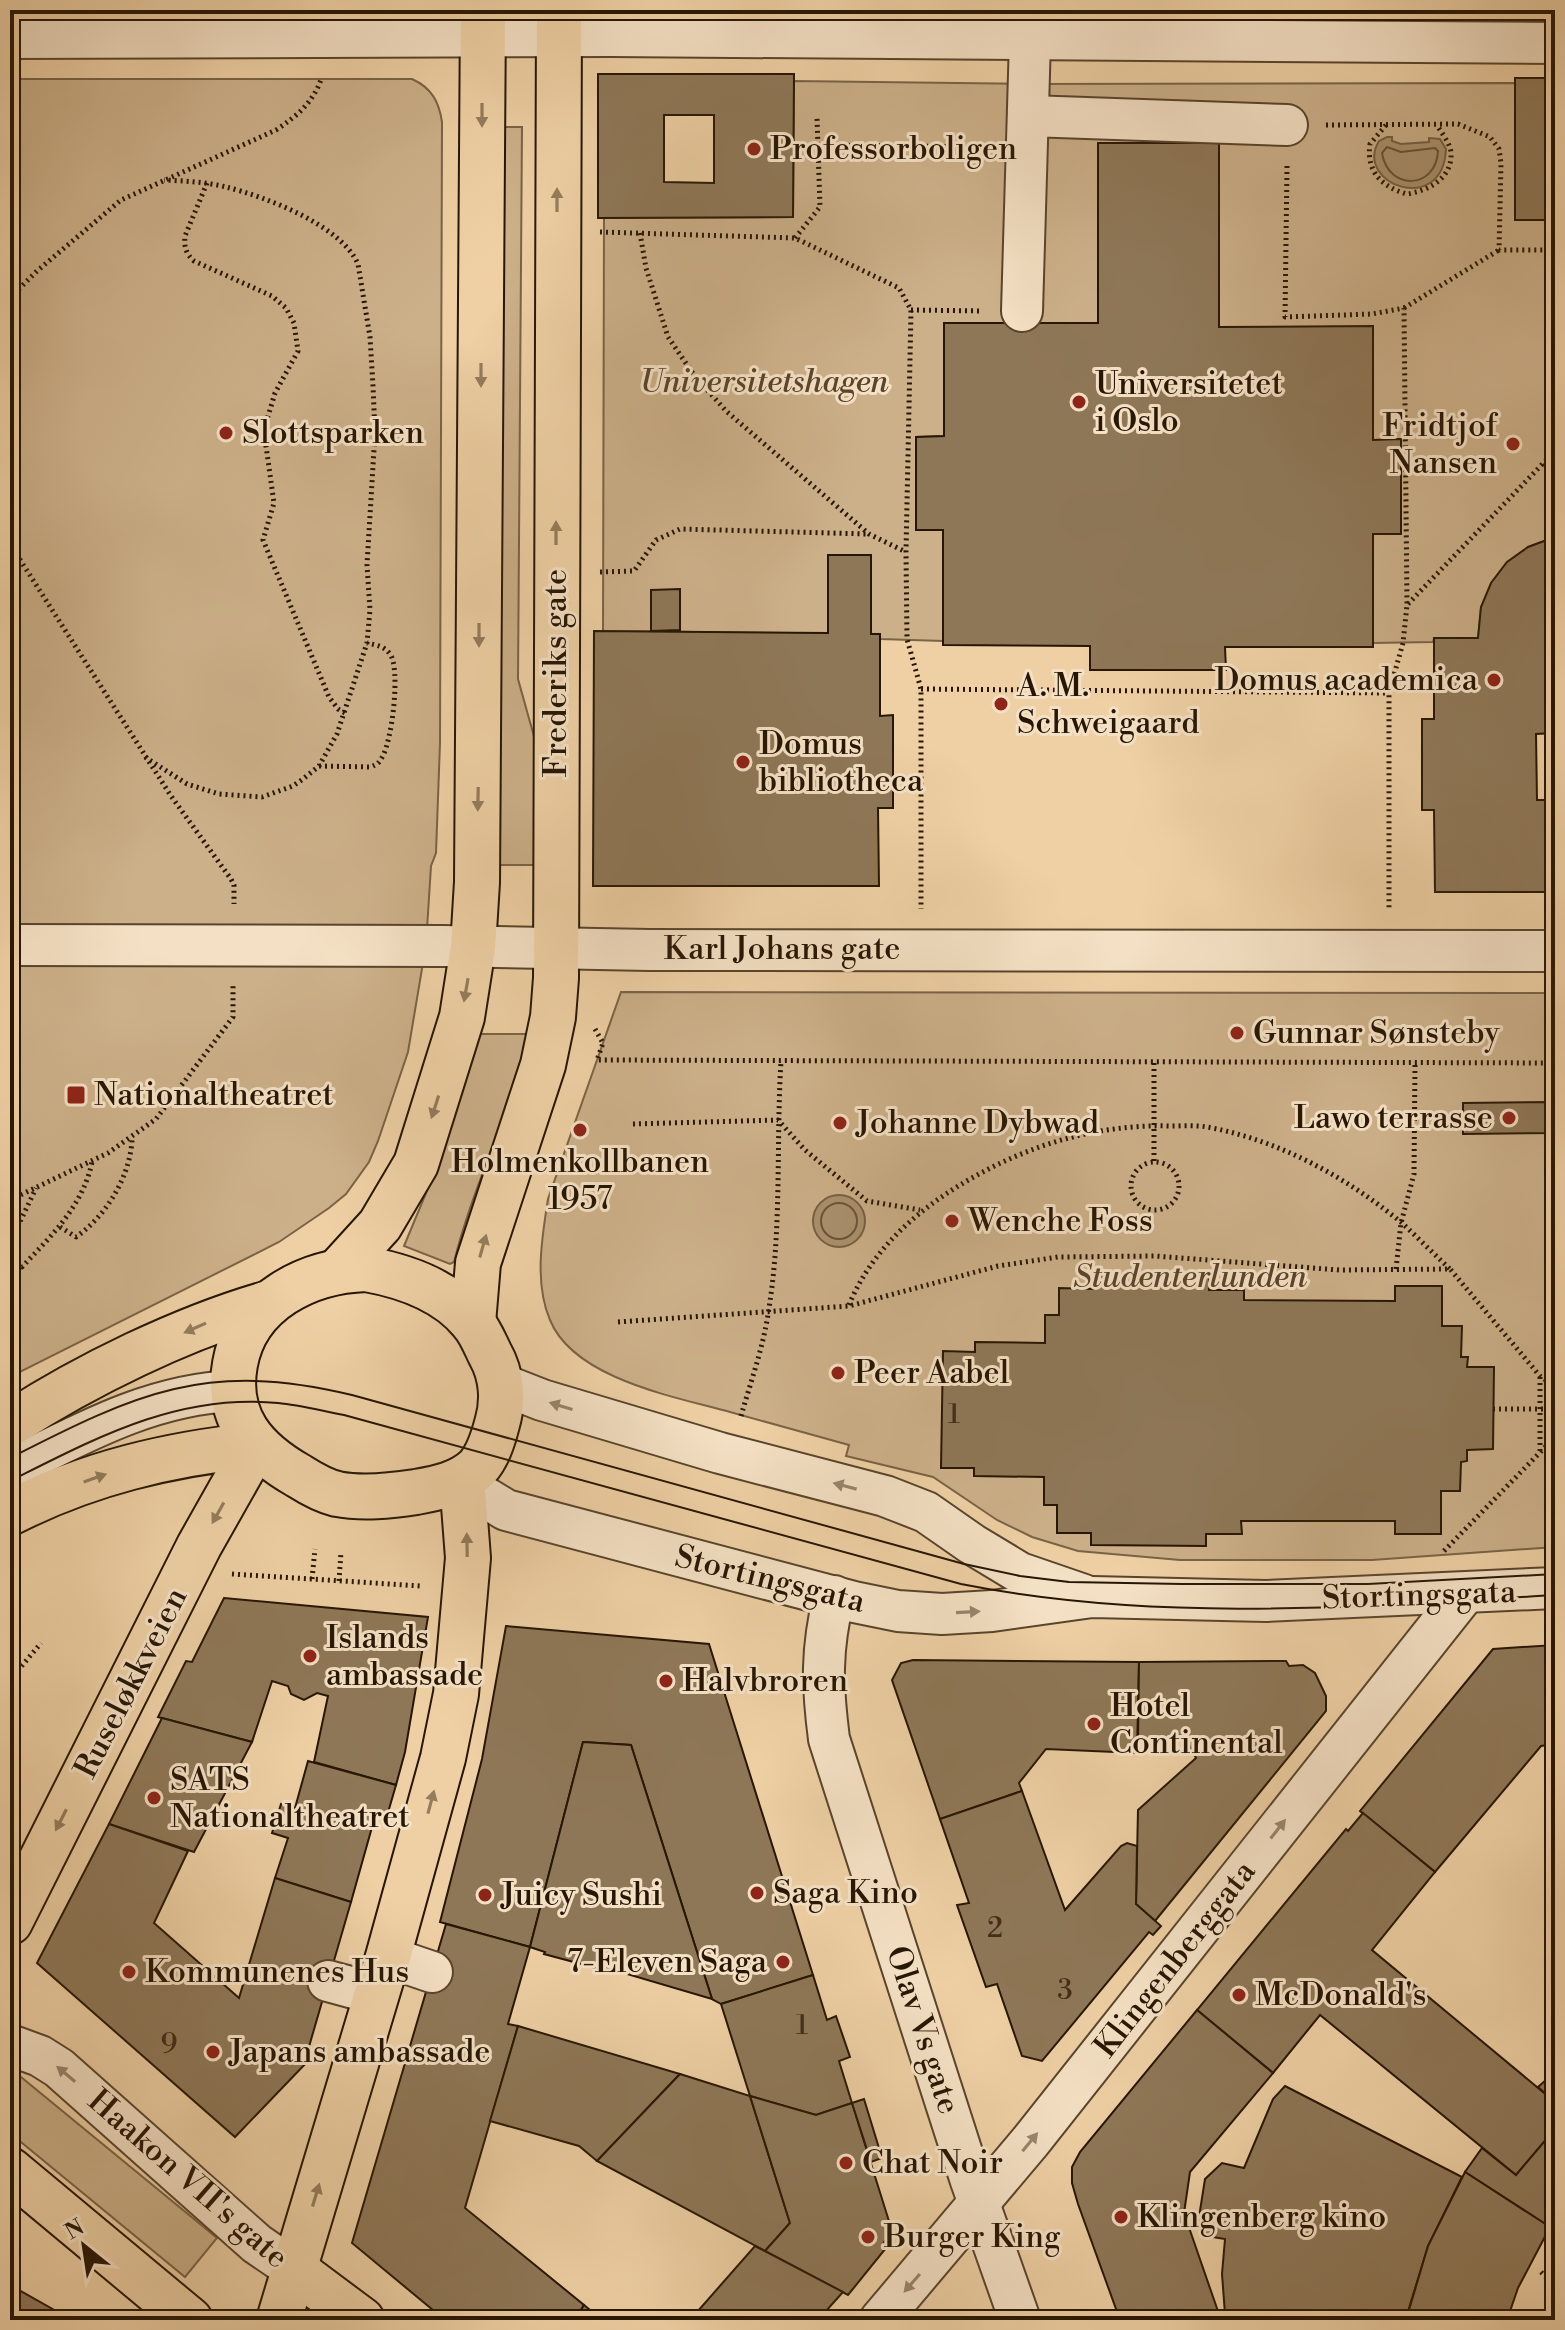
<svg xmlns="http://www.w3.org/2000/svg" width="1565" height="2330" font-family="'Libre Bodoni',serif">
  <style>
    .green { fill: #ccb089; stroke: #7a6346; stroke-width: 2 }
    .water { fill: #aa916e; stroke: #766044; stroke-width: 2 }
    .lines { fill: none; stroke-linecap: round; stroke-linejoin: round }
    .shore { stroke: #685439; stroke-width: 2 }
    .building { fill: #8e7757; stroke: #271604; stroke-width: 2; fill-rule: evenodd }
    .minor-casing { stroke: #59442c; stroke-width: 44 }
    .major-casing { stroke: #271604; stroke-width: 48 }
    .highway-casing { stroke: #271604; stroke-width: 48 }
    .path { stroke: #271604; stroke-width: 5; stroke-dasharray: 2 4; stroke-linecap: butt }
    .minor { stroke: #f4e0c4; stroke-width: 40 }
    .major { stroke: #eed0a4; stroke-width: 44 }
    .highway { stroke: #eed0a4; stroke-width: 44 }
    .tram { stroke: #271604; stroke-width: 2 }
    .oneway { fill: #947c5c }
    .oneway2 { fill: #98856e }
    .poi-dot { fill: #8f2418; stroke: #f4e0c4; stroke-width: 3 }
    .labels { text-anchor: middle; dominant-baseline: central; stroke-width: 6; stroke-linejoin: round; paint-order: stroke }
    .number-label { font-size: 28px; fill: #412e19 }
    .poi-label { font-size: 32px; fill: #271604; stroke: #f4e0c4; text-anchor: start }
    .park-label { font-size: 32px; font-style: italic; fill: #59442c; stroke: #f4e0c4 }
    .street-label { font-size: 32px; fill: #271604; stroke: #f4e0c4 }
  </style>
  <rect width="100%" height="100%" fill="#eed0a4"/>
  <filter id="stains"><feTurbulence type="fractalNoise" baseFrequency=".0025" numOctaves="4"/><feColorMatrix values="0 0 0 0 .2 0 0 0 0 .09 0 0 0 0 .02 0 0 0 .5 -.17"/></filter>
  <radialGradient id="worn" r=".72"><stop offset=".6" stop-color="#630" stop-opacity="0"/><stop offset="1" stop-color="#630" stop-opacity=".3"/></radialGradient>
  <g class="green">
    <path d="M 10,79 L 412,79 C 432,88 439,102 442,122 L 440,743 L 436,853 L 431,866 L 426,945 L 408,1052 L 378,1141 L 369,1162 L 346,1194 L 329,1208 L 279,1242 L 10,1377 Z"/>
    <path d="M 794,81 L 1030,84 L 1515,83 L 1555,220 L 1555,537 L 1528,547 L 1481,607 L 1478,638 L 1434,638 L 1433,642 L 1373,643 L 1373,534 L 1401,534 L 1400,439 L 1373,440 L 1373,327 L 1219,327 L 1219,143 L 1098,143 L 1098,323 L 944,323 L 944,436 L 916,437 L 916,530 L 943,530 L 943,641 L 880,639 L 880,634 L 603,631 L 604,218 L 793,217 Z"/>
    <path d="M 504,127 L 522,127 L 518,679 L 535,740 L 534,865 L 499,865 Z"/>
    <path d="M 621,992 L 1555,993 L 1555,1547 L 1372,1560 L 1180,1560 L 1078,1551 L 1032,1537 L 997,1520 L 933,1477 L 846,1456 L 849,1445 C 809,1434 770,1423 730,1412 C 676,1397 574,1379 550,1320 C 534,1283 542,1237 548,1199 Z"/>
    <path d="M 480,1034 L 528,1034 C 512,1112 473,1184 454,1262 L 450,1264 L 404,1246 L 434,1174 Z"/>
    <path d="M 10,2068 L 217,2238 L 185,2277 L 10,2133 Z"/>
  </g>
  <g class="water">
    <path d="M 1387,137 L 1392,137 L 1392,141 L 1401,144 L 1429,142 L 1429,138 L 1440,139 L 1446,149 C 1443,217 1353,184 1379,141 Z"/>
    <circle cx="839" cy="1221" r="26"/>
  </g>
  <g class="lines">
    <g class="shore">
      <path d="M 1387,147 L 1401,152 L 1435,148 L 1438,151 C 1436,190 1388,191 1382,153 Z"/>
      <circle cx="839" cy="1221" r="18"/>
    </g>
  </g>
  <g class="building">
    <path d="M 598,74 L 794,74 L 793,217 L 598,218 ZM 664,115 L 714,115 L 714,183 L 664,182 Z"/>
    <rect x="1515" y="78" width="40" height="142"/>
    <path d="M 1098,143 L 1219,143 L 1219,327 L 1373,326 L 1373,440 L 1401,439 L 1401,534 L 1373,534 L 1373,647 L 1225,647 L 1226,670 L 1090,670 L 1090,646 L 943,645 L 943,530 L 916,530 L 916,437 L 944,436 L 944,323 L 1098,323 Z"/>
    <path d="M 1555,537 L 1555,733 L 1536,734 L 1537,800 L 1555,800 L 1555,892 L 1435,892 L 1434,810 L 1422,810 L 1422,719 L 1434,719 L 1434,638 L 1478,638 L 1481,607 L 1491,583 L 1507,562 L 1528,547 Z"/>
    <path d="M 828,555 L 871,555 L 871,634 L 880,634 L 880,716 L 893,715 L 893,808 L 878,808 L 879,886 L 593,886 L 594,631 L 828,633 Z"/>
    <path d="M 680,589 L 680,630 L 651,631 L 651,590 Z"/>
    <path d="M 1555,1102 L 1555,1133 L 1463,1134 L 1463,1103 Z"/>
    <path d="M 1094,1276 L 1209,1277 L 1209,1290 L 1244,1290 L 1244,1300 L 1395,1301 L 1395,1286 L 1442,1286 L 1442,1326 L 1462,1326 L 1461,1357 L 1468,1357 L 1467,1367 L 1494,1367 L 1493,1449 L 1467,1450 L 1467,1461 L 1461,1462 L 1460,1491 L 1441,1491 L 1441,1534 L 1395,1534 L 1395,1521 L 1241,1521 L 1242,1534 L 1206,1534 L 1206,1546 L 1091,1545 L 1091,1533 L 1057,1533 L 1057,1505 L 1044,1505 L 1044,1477 L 974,1476 L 974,1468 L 941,1468 L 943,1351 L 975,1352 L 975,1342 L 1045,1343 L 1045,1315 L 1059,1315 L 1059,1288 L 1094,1289 Z"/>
    <path d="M 224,1598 L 428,1617 L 405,1752 L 396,1785 L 314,1762 L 328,1696 L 317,1693 L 304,1700 L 291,1694 L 288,1686 L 272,1681 L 252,1742 L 158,1717 L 186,1661 L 192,1662 Z"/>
    <path d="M 506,1626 L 709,1644 L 813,1975 L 721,2004 L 712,1999 L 631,1745 L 583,1742 L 530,1947 L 440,1922 L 482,1759 Z"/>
    <path d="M 1555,1645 L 1555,1744 L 1541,1746 L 1435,1872 L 1360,1811 L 1493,1649 Z"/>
    <path d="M 913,1660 L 1139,1662 L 1137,1753 L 1046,1749 L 1019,1783 L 1022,1791 L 940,1819 L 892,1680 L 901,1663 Z"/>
    <path d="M 1286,1661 L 1289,1666 L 1303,1665 L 1315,1673 L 1326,1696 L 1326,1711 L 1155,1921 L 1136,1904 L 1138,1810 L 1196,1758 L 1186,1739 L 1138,1739 L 1139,1662 Z"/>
    <path d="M 162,1718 L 252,1742 L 194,1852 L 109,1824 Z"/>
    <path d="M 583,1742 L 631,1745 L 712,1999 L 607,1968 L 607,1971 L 544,1954 L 545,1952 L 530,1947 Z"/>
    <path d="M 308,1761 L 396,1785 L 387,1816 L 376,1813 L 351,1902 L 275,1878 L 288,1838 L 272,1833 L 281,1804 L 295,1808 Z"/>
    <path d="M 1022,1791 L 1065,1910 L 1121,1846 L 1127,1843 L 1137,1846 L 1136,1904 L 1161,1926 L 1153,1935 L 1149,1932 L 1042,2061 L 1022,2056 L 997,1984 L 986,1987 L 957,1905 L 969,1903 L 940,1819 Z"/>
    <path d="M 1363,1813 L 1435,1872 L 1372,1950 L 1555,2102 L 1555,2129 L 1516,2175 L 1320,2015 L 1273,2073 L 1197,2010 L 1346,1829 L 1348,1831 Z"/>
    <path d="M 109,1824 L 188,1851 L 154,1923 L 239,1998 L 275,1878 L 351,1902 L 306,2057 L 309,2060 L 235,2137 L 37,1963 Z"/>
    <path d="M 446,1924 L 530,1947 L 508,2024 L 518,2026 L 465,2208 L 584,2305 L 575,2320 L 445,2320 L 352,2243 Z"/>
    <path d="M 813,1975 L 827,2020 L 836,2016 L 850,2057 L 839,2061 L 852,2103 L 816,2115 L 750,2096 L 721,2004 Z"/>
    <path d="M 1197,2010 L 1273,2073 L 1190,2172 L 1184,2213 L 1221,2320 L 1120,2320 L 1078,2204 L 1072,2183 L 1072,2167 L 1080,2152 Z"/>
    <path d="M 518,2026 L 680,2074 L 597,2161 L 579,2146 L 490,2121 Z"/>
    <path d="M 1555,2072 L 1555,2102 L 1538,2087 Z"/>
    <path d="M 680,2074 L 750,2096 L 790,2223 L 765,2251 L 597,2161 Z"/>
    <path d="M 1285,2086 L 1462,2177 L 1428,2246 L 1406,2318 L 1372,2311 L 1225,2314 L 1222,2274 L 1225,2239 L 1207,2236 L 1199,2217 L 1205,2179 L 1222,2163 L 1244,2168 L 1273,2099 Z"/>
    <path d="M 750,2096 L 816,2115 L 852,2103 L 893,2234 L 884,2242 L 886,2248 L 848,2295 L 765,2251 L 790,2223 Z"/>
    <path d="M 864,2099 L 882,2158 L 871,2162 L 852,2103 Z"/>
    <path d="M 1555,2129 L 1555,2219 L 1550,2227 L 1465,2172 L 1482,2148 L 1516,2175 Z"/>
    <path d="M 1465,2172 L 1550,2227 L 1518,2288 L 1507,2320 L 1406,2320 L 1428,2246 Z"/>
    <path d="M 755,2246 L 843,2292 L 818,2320 L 690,2320 Z"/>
    <path d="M 10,2285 L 72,2320 L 10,2320 Z"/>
    <path d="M 584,2305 L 602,2320 L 575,2320 Z"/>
  </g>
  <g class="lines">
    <defs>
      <g id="minor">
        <path d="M 10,38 L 611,36 L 1555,43"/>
        <path d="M 1029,116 L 1287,125"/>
        <path d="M 1022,311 L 1030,40"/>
        <path d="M 10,945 L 443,946 L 649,950 L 1555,951"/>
        <path d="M 501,1384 L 542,1400 L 720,1453 L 885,1496 L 926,1512 L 972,1544 L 1020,1573 L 1084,1595"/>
        <path d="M 10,1469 C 82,1433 152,1394 234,1391"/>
        <path d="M 462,1479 L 483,1496 L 506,1510 L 854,1602 L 898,1611 L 942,1614 L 992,1611 L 1092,1597 L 1266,1601 L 1555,1588"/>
        <path d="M 834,1596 C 821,1650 822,1685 829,1739 L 970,2178 L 1020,2320"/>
        <path d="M 388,1957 L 432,1972"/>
        <path d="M 328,1981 L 376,1994"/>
        <path d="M 10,2045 L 40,2056 L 59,2068 L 257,2244 L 295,2270"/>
        <path d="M 880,2320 L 1030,2142 L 1465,1593"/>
      </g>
      <g id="major">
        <path d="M 10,1424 C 86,1375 182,1328 269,1303"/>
        <path d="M 10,1513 C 88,1473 169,1454 256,1445"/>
      </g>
      <g id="highway">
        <path d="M 366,1269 C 405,1276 446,1290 472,1322 C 480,1331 485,1344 490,1354 C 502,1375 504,1401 497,1424 C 493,1439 488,1456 477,1468 C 460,1484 438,1488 416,1492 C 390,1496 363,1499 337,1494 C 324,1491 310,1483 299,1476 C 255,1451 225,1418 235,1364 C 246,1301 308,1271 366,1269 Z"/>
        <path d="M 339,1270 L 380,1225 L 416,1164 L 462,1017 L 473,947 L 477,882 L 483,10"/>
        <path d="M 473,1323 L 478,1263 L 543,1065 L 553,1017 L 556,978 L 559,10"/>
        <path d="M 10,1922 L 199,1546 L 256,1445"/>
        <path d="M 10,2170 L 190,2320"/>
        <path d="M 295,2270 L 362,2320"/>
        <path d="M 279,2320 L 388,1957 L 443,1758 L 456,1694 L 468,1558 L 462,1479"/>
      </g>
    </defs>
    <use href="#minor" class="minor-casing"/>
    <use href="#major" class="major-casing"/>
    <use href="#highway" class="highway-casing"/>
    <g class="path">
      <path d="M 1326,125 L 1458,124 L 1490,137 L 1499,149 L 1501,163 L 1499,250 L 1555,250"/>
      <path d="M 1386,125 L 1370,144 C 1366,172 1382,187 1407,194 C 1427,191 1452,179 1451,154 C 1451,144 1442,134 1437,125"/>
      <path d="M 818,145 L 987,147"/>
      <path d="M 1287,166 L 1285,317 L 1372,314 L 1404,308 L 1407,605 L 1403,643 L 1389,693 L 1389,910"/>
      <path d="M 207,183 L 185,236 C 184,247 186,254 194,261 L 272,296 L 286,308 L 294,323 L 298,351 L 275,393 L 266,423 L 265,439 L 274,503 L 263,540 L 329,697 L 338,709 L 345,713"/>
      <path d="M 600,232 L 795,238 L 899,288 L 911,310 L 906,552 L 907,639 L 921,689 L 921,909"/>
      <path d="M 640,233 L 646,268 L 668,337 L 694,375 L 726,411 L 869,534 L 906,552"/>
      <path d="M 795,238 L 820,207 L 817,118"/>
      <path d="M 10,298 L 37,271 L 121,200 L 276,130 C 298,115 313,103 322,77"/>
      <path d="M 1404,308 L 1499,250"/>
      <path d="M 911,310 L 982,311"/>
      <path d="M 1544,463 L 1555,474"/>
      <path d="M 10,544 L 171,796 L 231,879 L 234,885 L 234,904"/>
      <path d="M 600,572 L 634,571 L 656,540 L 680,529 L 868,534"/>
      <path d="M 1408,604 L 1555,451"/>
      <path d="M 921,689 L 1389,693"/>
      <path d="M 145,757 L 187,784 L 219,794 L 262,797 L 293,786 L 303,779 L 319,766 L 337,734 L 367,643 L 370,610 L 367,565 L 375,433 L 373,386 L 370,337 L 358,264 C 341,225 266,197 226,187 C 206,182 185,181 164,180"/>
      <path d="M 319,766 L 371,767 C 377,764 378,764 381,759 C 392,744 401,669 390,654 C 384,646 376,645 367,643"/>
      <path d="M 595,1029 L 603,1043 L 597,1060 L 1555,1063"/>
      <path d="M 1154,1063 L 1154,1162"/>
      <path d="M 633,1124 L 778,1120 L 805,1150 L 867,1201 L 920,1210"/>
      <circle cx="1155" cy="1186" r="24"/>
      <path d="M 10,1200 L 108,1153 L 156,1119 L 233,1017 L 233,986"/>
      <path d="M 60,1227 L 76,1237 C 106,1216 130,1177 132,1140"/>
      <path d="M 10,1243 L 36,1188"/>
      <path d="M 10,1263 L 22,1267 C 51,1236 83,1206 92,1162"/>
      <path d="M 1396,1269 L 1401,1223 L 1414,1174 L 1415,1064"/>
      <path d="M 849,1305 C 873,1246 924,1204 979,1174 C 1038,1142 1103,1124 1171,1126 C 1183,1126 1196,1125 1207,1127 C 1279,1140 1346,1177 1402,1223 C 1418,1238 1434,1254 1450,1269"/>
      <path d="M 618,1322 L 849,1306 L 998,1266 L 1058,1257 L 1155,1256 L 1339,1270 L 1450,1269 L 1540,1376 L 1555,1387"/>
      <path d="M 1540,1377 L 1540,1455"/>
      <path d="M 1493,1409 L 1555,1409"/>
      <path d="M 741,1416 C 751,1381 764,1345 769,1308 C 782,1226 776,1143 781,1061"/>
      <path d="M 1444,1551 L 1555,1437"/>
      <path d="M 232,1574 L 421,1586"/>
      <path d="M 312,1579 L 315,1549"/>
      <path d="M 339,1581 L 341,1552"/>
      <path d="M 10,1680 L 41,1643"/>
      <path d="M 1541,2272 L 1555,2286"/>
    </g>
    <use href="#minor" class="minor"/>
    <use href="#major" class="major"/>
    <use href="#highway" class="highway"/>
    <g class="tram">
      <path d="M 10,1458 C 137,1393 207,1360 352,1395 L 964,1564 L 1020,1576 L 1069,1582 L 1182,1584 L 1368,1584 L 1555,1574"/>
      <path d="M 10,1481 C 96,1438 178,1393 278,1403 C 300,1405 322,1411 344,1415 L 961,1584 C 1156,1623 1358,1607 1555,1595"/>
    </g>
  </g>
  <defs><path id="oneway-solid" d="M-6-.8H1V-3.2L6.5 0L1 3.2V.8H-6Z" transform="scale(2)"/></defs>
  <g class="oneway">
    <use href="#oneway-solid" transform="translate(482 115) rotate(90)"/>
    <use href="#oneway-solid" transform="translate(557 200) rotate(-90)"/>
    <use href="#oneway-solid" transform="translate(481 375) rotate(90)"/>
    <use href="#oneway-solid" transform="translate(556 533) rotate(-90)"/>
    <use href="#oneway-solid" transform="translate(479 635) rotate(90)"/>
    <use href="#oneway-solid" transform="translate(478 799) rotate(91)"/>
    <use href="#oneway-solid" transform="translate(466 990) rotate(100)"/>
    <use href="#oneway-solid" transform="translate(435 1107) rotate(108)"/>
    <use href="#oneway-solid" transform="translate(483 1246) rotate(-74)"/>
    <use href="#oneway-solid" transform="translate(195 1328) rotate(156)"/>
    <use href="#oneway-solid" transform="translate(95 1478) rotate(-19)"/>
    <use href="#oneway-solid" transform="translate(218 1513) rotate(119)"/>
    <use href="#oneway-solid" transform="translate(467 1545) rotate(-91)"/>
    <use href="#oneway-solid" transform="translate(431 1802) rotate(-75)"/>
    <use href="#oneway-solid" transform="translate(61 1820) rotate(117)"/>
    <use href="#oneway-solid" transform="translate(316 2195) rotate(-73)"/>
  </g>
  <g class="oneway2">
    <use href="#oneway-solid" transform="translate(561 1406) rotate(-163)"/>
    <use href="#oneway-solid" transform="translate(845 1486) rotate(-165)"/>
    <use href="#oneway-solid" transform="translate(968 1612) rotate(-3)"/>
    <use href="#oneway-solid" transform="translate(1278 1829) rotate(-52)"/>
    <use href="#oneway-solid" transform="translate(66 2074) rotate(-140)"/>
    <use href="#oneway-solid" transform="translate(1030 2142) rotate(-51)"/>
    <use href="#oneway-solid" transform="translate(912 2283) rotate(131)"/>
  </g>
  <g class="poi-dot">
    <circle cx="754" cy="149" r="8"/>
    <circle cx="1079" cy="402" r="8"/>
    <circle cx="226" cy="433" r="8"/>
    <circle cx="1513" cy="444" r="8"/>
    <circle cx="1494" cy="680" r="8"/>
    <circle cx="1001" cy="704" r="8"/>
    <circle cx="743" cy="762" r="8"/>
    <circle cx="1237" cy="1033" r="8"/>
    <rect x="66" y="1085" width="20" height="20" rx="4"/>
    <circle cx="1509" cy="1118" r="8"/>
    <circle cx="840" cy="1123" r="8"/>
    <circle cx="580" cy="1130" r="8"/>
    <circle cx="952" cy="1221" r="8"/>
    <circle cx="838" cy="1373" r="8"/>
    <circle cx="310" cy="1656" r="8"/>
    <circle cx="666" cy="1681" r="8"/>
    <circle cx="1094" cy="1724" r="8"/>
    <circle cx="154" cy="1798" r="8"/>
    <circle cx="757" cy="1893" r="8"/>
    <circle cx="485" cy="1895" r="8"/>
    <circle cx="783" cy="1962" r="8"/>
    <circle cx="129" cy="1972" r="8"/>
    <circle cx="1239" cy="1995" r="8"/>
    <circle cx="213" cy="2052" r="8"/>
    <circle cx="846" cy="2163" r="8"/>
    <circle cx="1121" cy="2217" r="8"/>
    <circle cx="868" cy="2237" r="8"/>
  </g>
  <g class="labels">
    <g class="number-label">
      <text x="954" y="1414">1</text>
      <text x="995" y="1928">2</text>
      <text x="1065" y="1990">3</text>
      <text x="802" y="2025">1</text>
      <text x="169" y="2044">9</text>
    </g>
    <g class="poi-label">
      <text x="770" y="149">Professorboligen</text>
      <text x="1095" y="384">Universitetet<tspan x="1095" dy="37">i Oslo</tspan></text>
      <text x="1497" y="426" text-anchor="end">Fridtjof<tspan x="1497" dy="37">Nansen</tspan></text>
      <text x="242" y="433">Slottsparken</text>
      <text x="1478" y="680" text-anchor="end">Domus academica</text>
      <text x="1017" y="686">A. M.<tspan x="1017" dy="37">Schweigaard</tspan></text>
      <text x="759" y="744">Domus<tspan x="759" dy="37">bibliotheca</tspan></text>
      <text x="1253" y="1033">Gunnar Sønsteby</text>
      <text x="94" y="1095">Nationaltheatret</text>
      <text x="1493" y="1118" text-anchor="end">Lawo terrasse</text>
      <text x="856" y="1123">Johanne Dybwad</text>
      <text x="580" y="1162" text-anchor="middle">Holmenkollbanen<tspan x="580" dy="37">1957</tspan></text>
      <text x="968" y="1221">Wenche Foss</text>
      <text x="854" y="1373">Peer Aabel</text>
      <text x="326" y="1638">Islands<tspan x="326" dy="37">ambassade</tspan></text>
      <text x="682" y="1681">Halvbroren</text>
      <text x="1110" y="1706">Hotel<tspan x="1110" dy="37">Continental</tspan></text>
      <text x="170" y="1780">SATS<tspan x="170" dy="37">Nationaltheatret</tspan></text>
      <text x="773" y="1893">Saga Kino</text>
      <text x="501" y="1895">Juicy Sushi</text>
      <text x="767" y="1962" text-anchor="end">7-Eleven Saga</text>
      <text x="145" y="1972">Kommunenes Hus</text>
      <text x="1255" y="1995">McDonald's</text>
      <text x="229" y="2052">Japans ambassade</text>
      <text x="862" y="2163">Chat Noir</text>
      <text x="1137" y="2217">Klingenberg kino</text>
      <text x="884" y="2237">Burger King</text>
    </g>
    <g class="park-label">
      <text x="764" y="382">Universitetshagen</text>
      <text x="1190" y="1277">Studenterlunden</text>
    </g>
    <g class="street-label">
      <text transform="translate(556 673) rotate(-90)">Frederiks gate</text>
      <text x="782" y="949">Karl Johans gate</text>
      <text transform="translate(770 1579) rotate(14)">Stortingsgata</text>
      <text transform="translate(1419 1595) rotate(-2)">Stortingsgata</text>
      <text transform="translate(131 1683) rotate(-63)">Ruseløkkveien</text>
      <text transform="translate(1175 1959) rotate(-52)">Klingenberggata</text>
      <text transform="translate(923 2030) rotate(72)">Olav Vs gate</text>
      <text transform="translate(188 2179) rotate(41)">Haakon VII's gate</text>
    </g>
  </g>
  <rect width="1565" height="2330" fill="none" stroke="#eed0a4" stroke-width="40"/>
  <rect x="12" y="12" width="1541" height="2306" fill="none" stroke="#271604" stroke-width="4"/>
  <rect x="20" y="20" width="1525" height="2290" fill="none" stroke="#271604" stroke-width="2"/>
  <g transform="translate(84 2246) rotate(330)" stroke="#f4e0c4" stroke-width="6" paint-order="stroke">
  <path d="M0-6L14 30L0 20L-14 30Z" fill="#271604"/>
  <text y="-12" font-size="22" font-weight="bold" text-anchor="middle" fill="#271604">N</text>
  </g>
  <rect width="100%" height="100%" filter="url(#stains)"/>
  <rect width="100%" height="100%" fill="url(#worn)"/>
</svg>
